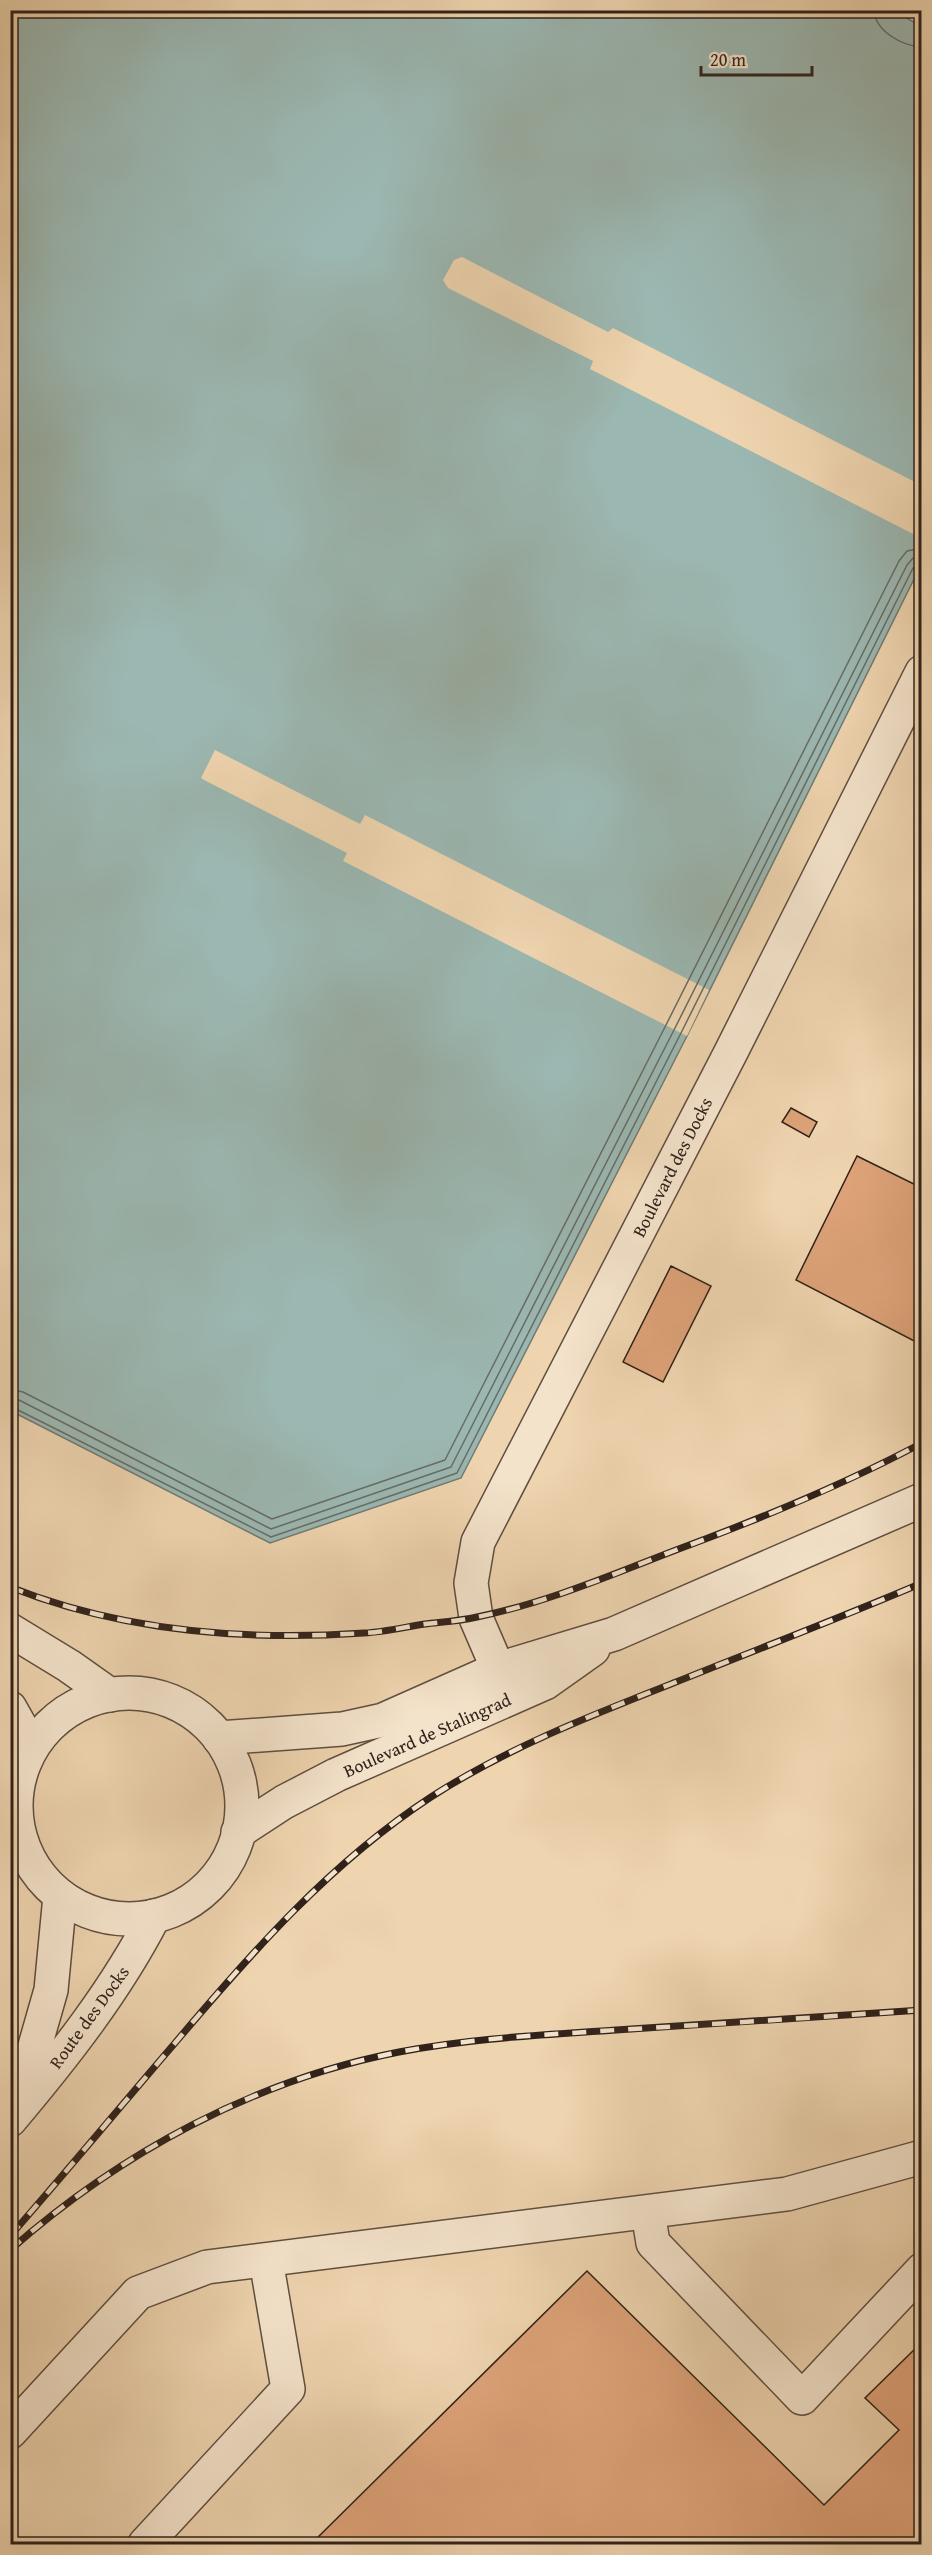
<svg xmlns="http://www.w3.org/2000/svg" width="932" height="2555" font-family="'Gentium Book Plus',serif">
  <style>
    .water { fill: #9bb7b1; stroke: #707b75; stroke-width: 1.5 }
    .pier { fill: #eed4af }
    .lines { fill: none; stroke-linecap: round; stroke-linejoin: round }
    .shore { stroke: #666c66; stroke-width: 1.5 }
    .building { fill: #dda278; stroke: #30221b; stroke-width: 1.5 }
    .minor-casing { stroke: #604e40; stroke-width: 36 }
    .minor { stroke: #f4e3cb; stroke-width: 33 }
    .rail-casing { stroke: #30221b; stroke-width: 7 }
    .rail { stroke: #f4e3cb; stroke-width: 4.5; stroke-dasharray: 14; stroke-linecap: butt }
    .labels { text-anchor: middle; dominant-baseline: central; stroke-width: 5; stroke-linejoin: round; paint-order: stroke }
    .street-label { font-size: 18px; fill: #30221b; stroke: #f4e3cb }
  </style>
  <rect width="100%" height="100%" fill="#eed4af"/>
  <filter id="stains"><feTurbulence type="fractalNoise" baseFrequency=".00333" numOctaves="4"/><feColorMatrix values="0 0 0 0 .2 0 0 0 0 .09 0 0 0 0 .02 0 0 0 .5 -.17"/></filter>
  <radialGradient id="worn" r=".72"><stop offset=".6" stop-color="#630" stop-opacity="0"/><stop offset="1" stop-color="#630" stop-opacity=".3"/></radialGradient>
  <path class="water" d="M 892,10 L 921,26 L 921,565 L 687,1036 L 461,1478 L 270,1543 L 11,1411 L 10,11 Z"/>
  <g class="pier">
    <path d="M 462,257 L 608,332 L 613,328 L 921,485 L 921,538 L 590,369 L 593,361 L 448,288 L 443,280 L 454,260 Z"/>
    <path d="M 215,750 L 360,824 L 365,815 L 709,990 L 687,1036 L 343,861 L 347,853 L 206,781 L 201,778 Z"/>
  </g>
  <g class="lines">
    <g class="shore">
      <path d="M 874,10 C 875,31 902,46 922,47"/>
      <path d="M 10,1389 L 23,1392 L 272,1519 L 445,1460 L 666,1025 L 899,561 L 907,551 L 922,548"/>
      <path d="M 10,1398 L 19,1400 L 271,1529 L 451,1467 L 674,1030 L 907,565 L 913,558 L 922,557"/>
      <path d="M 10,1406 L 271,1537 L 457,1473 L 681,1033 L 913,568 L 922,564"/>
    </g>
  </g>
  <g class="building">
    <path d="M 791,1108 L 817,1122 L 809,1137 L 782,1122 Z"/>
    <path d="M 857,1156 L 922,1188 L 922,1345 L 796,1280 Z"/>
    <path d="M 671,1266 L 711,1286 L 663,1382 L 623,1362 Z"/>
    <path d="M 587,2271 L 824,2505 L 899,2430 L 865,2398 L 922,2342 L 922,2544 L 311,2544 Z"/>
  </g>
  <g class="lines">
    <defs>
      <g id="minor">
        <path d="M 10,1630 L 69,1666 L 110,1695"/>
        <path d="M 498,1669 L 476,1618 L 471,1583 L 478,1542 L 731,1052 L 922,672"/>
        <circle cx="129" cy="1806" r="113"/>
        <path d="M 10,1708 L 32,1747"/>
        <path d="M 219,1738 L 342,1729 L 383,1720 L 498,1669 L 614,1634 L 922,1500"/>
        <path d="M 238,1832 L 284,1802 L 336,1775 L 545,1683 L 593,1649"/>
        <path d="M 19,2102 L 51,1990 L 60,1896"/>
        <path d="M 10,2120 C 64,2056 116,1990 154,1916"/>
        <path d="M 648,2212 L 653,2243 L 802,2398 L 922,2270"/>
        <path d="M 10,2432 L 138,2293 L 207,2267 L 787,2194 L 922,2157"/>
        <path d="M 145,2544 L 288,2389 L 266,2260"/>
      </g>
    </defs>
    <use href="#minor" class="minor-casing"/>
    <use href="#minor" class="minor"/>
    <defs>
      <g id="rail">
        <path d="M 10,1587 C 121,1631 246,1641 364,1633 C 384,1632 405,1627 425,1624 C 442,1622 460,1621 477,1617 C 546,1603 611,1575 676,1550 C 760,1519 843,1485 922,1443"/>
        <path d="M 10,2236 C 66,2172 120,2107 175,2043 C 252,1952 330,1863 431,1797 C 507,1748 592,1715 676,1682 C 758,1649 840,1618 922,1583"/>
        <path d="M 10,2250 C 120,2153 255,2080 399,2052 C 471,2038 544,2035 616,2030 C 718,2024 820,2017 922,2010"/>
      </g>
    </defs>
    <use href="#rail" class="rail-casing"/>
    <use href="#rail" class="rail"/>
  </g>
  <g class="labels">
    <g class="street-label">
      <text transform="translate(672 1167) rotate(-63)">Boulevard des Docks</text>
      <text transform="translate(427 1735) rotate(-24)">Boulevard de Stalingrad</text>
      <text transform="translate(89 2017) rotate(-54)">Route des Docks</text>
    </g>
  </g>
  <rect width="932" height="2555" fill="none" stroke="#eed4af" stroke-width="36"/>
  <rect x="12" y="12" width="908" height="2531" fill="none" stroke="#30221b" stroke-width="3"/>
  <rect x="18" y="18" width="896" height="2519" fill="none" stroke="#30221b" stroke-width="1.5"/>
  <path d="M701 66v9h111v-9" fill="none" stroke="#30221b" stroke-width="3"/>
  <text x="710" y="66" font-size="18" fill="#30221b" stroke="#f4e3cb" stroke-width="4.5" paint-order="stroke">20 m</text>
  <rect width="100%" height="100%" filter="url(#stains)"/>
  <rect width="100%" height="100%" fill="url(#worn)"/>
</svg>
